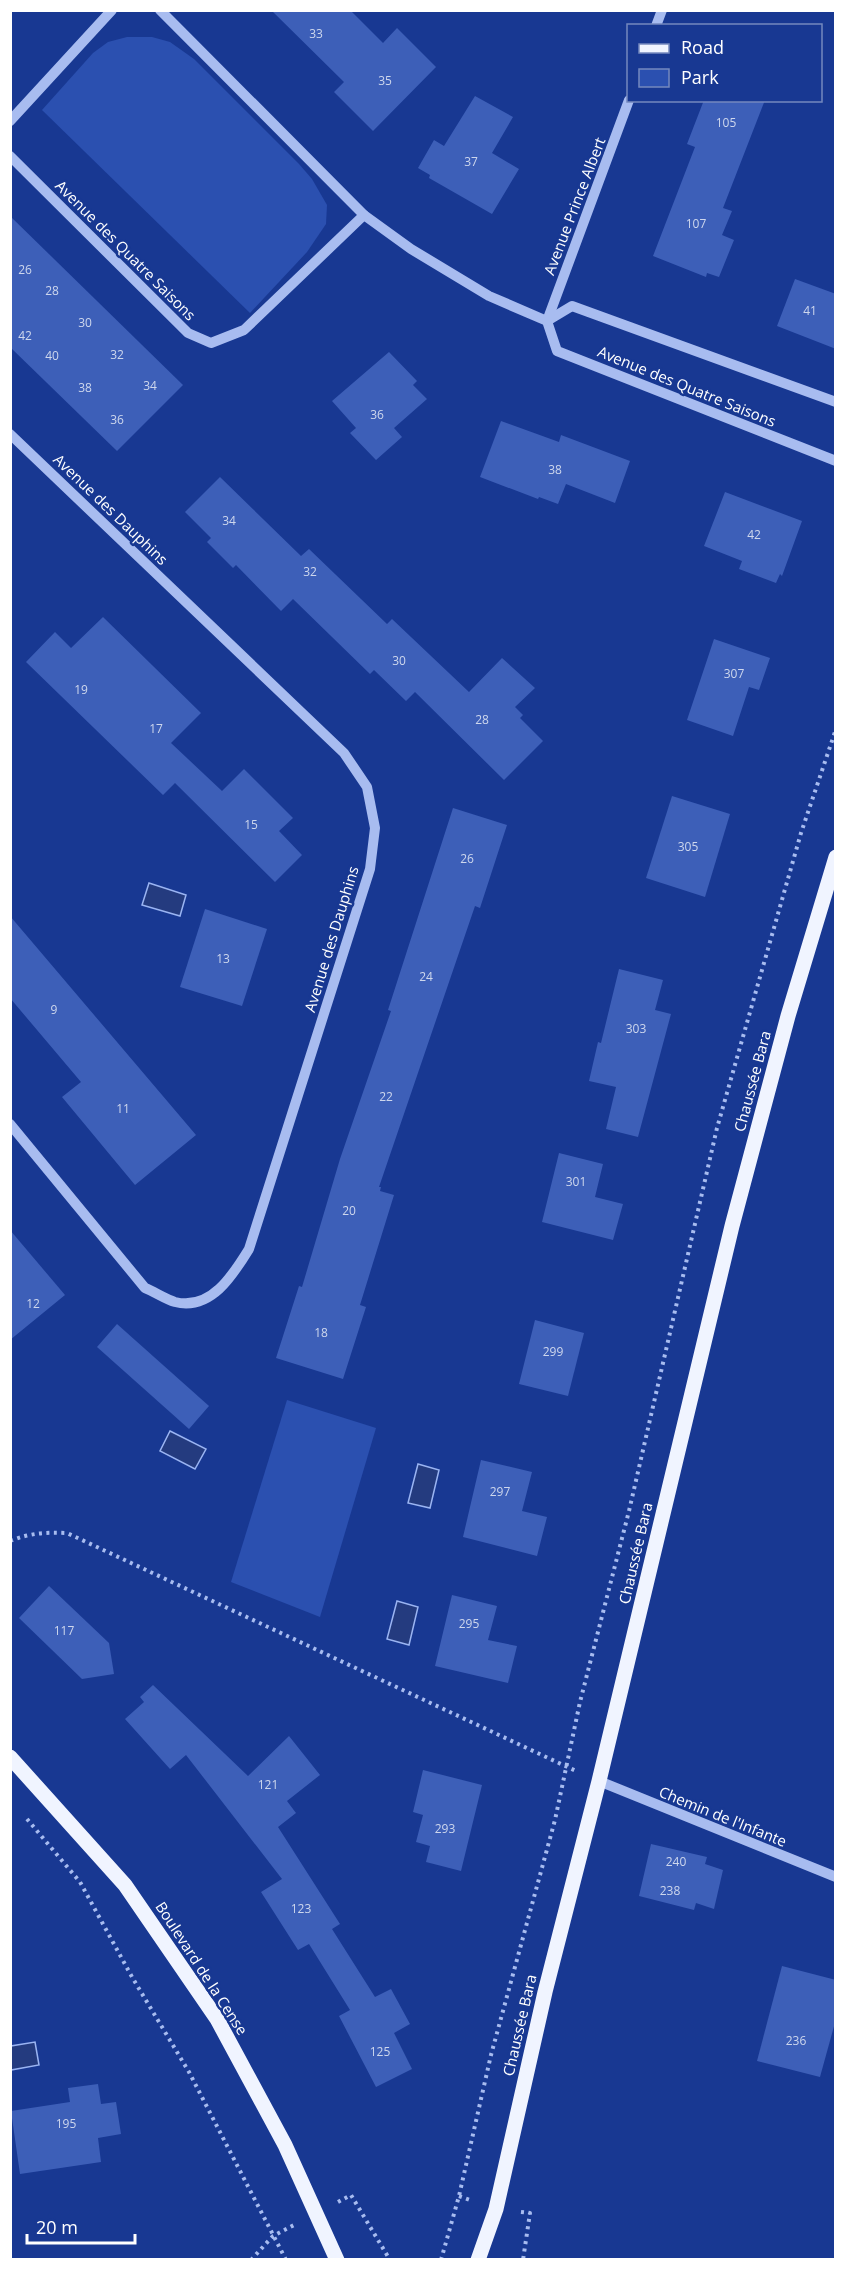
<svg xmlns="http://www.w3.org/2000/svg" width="846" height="2270" font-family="'Open Sans',sans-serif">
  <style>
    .green { fill: #2b50b0 }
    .water { fill: #243b7f; stroke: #9ab4f2; stroke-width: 1.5 }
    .building { fill: #3d5fb8 }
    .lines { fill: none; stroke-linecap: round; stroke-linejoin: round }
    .path { stroke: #a8bcf0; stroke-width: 4; stroke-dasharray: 3 4.5; stroke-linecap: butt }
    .minor { stroke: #a8bcf0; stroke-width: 10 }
    .major { stroke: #f0f4ff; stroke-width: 15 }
    .labels { text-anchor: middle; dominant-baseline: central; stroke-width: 5; stroke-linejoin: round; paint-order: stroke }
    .number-label { font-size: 12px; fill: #ced7ed }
    .street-label { font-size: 15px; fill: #fff; stroke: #183892 }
  </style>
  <rect width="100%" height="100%" fill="#183892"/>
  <g class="green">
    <path d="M 127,37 L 152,37 L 170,42 L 194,59 L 299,164 L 312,179 L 327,205 L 326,224 L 307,252 L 250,313 L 42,110 L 93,53 L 108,42 Z"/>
    <path d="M 287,1400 L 376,1428 L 320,1617 L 231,1582 Z"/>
  </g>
  <g class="water">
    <path d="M 149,883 L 186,895 L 180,916 L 142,905 Z"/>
    <path d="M 170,1431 L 206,1449 L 195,1469 L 160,1451 Z"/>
    <path d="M 418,1464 L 439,1470 L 430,1508 L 408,1503 Z"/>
    <path d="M 397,1601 L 418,1607 L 409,1645 L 387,1639 Z"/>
    <path d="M 35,2042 L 39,2065 L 11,2070 L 11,2046 Z"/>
  </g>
  <g class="building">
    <path d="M 271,10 L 350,10 L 383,43 L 397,28 L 436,67 L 373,131 L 334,92 L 344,82 Z"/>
    <path d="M 475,96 L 513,117 L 492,153 L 519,169 L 492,214 L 429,178 L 430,175 L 418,168 L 434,140 L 444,146 Z"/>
    <path d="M 704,100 L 765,100 L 723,208 L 732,211 L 722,235 L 734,240 L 719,277 L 707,273 L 706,277 L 653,256 L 695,147 L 687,144 Z"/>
    <path d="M 10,216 L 183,385 L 117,451 L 10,347 Z"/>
    <path d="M 795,279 L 836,294 L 836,349 L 777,326 Z"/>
    <path d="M 389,352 L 417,381 L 413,385 L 427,399 L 394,428 L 402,437 L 376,460 L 350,433 L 356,428 L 332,401 Z"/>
    <path d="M 501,421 L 559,442 L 561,435 L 630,461 L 615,503 L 566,484 L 558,504 L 539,497 L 538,499 L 480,477 Z"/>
    <path d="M 220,477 L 301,556 L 309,549 L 387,624 L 392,619 L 469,692 L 502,658 L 535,688 L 515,707 L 523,715 L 520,718 L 543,741 L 504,780 L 415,692 L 406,701 L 374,670 L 370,674 L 293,599 L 281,611 L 236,565 L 233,568 L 207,542 L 211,538 L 185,512 Z"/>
    <path d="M 725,492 L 802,521 L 782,576 L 780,574 L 776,583 L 739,569 L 742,561 L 704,546 Z"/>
    <path d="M 103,617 L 201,713 L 171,743 L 222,791 L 244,769 L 293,818 L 279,831 L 302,855 L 275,882 L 175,783 L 163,795 L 26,662 L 55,632 L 71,648 Z"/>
    <path d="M 714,639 L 770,658 L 759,690 L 749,687 L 733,736 L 687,720 Z"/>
    <path d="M 672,796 L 730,814 L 705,897 L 646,878 Z"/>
    <path d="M 453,808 L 507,825 L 480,908 L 475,906 L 379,1187 L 381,1187 L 380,1191 L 394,1195 L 360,1305 L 366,1307 L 343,1379 L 276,1358 L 299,1286 L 302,1287 L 340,1159 L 391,1011 L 388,1010 Z"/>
    <path d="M 205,909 L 267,929 L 242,1006 L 180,987 Z"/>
    <path d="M 10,916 L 196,1135 L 135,1185 L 62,1097 L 81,1082 L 10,998 Z"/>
    <path d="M 619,969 L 663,980 L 655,1010 L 671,1014 L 638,1137 L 606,1129 L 616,1087 L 589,1081 L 598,1042 L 601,1043 Z"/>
    <path d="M 559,1153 L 603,1164 L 595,1197 L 623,1204 L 613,1240 L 542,1222 Z"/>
    <path d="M 10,1230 L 65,1295 L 10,1340 Z"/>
    <path d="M 535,1320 L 584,1333 L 568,1396 L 519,1384 Z"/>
    <path d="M 117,1324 L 209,1406 L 189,1429 L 97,1347 Z"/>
    <path d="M 481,1460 L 532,1472 L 522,1511 L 547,1517 L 537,1556 L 463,1537 Z"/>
    <path d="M 49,1586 L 109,1643 L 114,1674 L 82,1679 L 19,1618 Z"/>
    <path d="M 452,1595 L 497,1606 L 488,1640 L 517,1646 L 508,1683 L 435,1666 Z"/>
    <path d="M 153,1685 L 248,1776 L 289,1736 L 320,1775 L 287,1801 L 296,1813 L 278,1827 L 340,1924 L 332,1929 L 375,1997 L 391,1989 L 410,2024 L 394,2033 L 412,2069 L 376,2087 L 339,2016 L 350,2010 L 309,1944 L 298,1950 L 261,1892 L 282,1879 L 186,1755 L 170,1769 L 125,1719 L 144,1702 L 140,1697 Z"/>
    <path d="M 423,1770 L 482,1785 L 461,1871 L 426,1862 L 430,1846 L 416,1842 L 423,1815 L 413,1812 Z"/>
    <path d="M 651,1844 L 707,1857 L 705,1864 L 723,1870 L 714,1909 L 696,1903 L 694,1910 L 639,1896 Z"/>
    <path d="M 782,1966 L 836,1980 L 836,2019 L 820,2077 L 757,2061 Z"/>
    <path d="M 98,2084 L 101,2104 L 116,2102 L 121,2134 L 98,2138 L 101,2162 L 20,2174 L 11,2111 L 70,2102 L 68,2088 Z"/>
  </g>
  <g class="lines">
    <g class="path">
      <path d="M 10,1541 C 30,1533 46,1532 67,1533 L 576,1771"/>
      <path d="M 27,1819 L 80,1882 L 132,1977 L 189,2072 L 286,2260"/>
      <path d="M 459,2196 L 473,2201"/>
      <path d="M 338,2202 L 351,2195 L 390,2260"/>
      <path d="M 521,2212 L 530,2213 L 523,2260"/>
      <path d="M 251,2260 L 273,2236 L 294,2225"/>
      <path d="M 441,2260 L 459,2196 L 491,2055 L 555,1820 L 580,1702 L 629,1511 L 717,1128 L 801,833 L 836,729"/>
    </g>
    <g class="minor">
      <path d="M 160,10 L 364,215 L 411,249 L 489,296 L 547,321 L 557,351 L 836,461"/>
      <path d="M 656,26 L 662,10"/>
      <path d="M 10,121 L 112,10"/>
      <path d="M 10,156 L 188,333 L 211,343 L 244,330 L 364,215"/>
      <path d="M 547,321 L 572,306 L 836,402"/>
      <path d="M 547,321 L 629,100"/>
      <path d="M 10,434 L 344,753 L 367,787 L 375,828 L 370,869 L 249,1249 C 233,1275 211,1311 175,1302 C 165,1299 155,1292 145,1288 L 10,1124"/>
      <path d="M 599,1781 L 836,1877"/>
    </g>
    <g class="major">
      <path d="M 10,1757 L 125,1885 L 217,2019 L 285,2145 L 337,2260"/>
      <path d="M 478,2260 L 496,2209 L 545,1992 L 599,1781 L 732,1226 L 788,1016 L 836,857"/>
    </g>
  </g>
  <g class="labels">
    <g class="number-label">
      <text x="316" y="33">33</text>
      <text x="385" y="80">35</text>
      <text x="726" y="122">105</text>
      <text x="471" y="161">37</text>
      <text x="696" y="223">107</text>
      <text x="25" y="269">26</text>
      <text x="52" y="290">28</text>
      <text x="810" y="310">41</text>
      <text x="85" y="322">30</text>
      <text x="25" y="335">42</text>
      <text x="117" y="354">32</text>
      <text x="52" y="355">40</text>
      <text x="150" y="385">34</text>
      <text x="85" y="387">38</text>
      <text x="377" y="414">36</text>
      <text x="117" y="419">36</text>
      <text x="555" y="469">38</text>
      <text x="229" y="520">34</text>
      <text x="754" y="534">42</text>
      <text x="310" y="571">32</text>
      <text x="399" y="660">30</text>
      <text x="734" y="673">307</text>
      <text x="81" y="689">19</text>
      <text x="482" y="719">28</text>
      <text x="156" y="728">17</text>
      <text x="251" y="824">15</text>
      <text x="688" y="846">305</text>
      <text x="467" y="858">26</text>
      <text x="223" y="958">13</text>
      <text x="426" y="976">24</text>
      <text x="54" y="1009">9</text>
      <text x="636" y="1028">303</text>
      <text x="386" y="1096">22</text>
      <text x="123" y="1108">11</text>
      <text x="576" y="1181">301</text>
      <text x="349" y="1210">20</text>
      <text x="33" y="1303">12</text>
      <text x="321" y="1332">18</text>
      <text x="553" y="1351">299</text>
      <text x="500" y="1491">297</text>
      <text x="469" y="1623">295</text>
      <text x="64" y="1630">117</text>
      <text x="268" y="1784">121</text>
      <text x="445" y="1828">293</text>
      <text x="676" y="1861">240</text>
      <text x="670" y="1890">238</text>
      <text x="301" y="1908">123</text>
      <text x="796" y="2040">236</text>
      <text x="380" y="2051">125</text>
      <text x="66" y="2123">195</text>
    </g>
    <g class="street-label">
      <text transform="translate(574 206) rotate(-69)">Avenue Prince Albert</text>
      <text transform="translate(126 250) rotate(45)">Avenue des Quatre Saisons</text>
      <text transform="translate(687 386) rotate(22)">Avenue des Quatre Saisons</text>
      <text transform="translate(111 509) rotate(44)">Avenue des Dauphins</text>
      <text transform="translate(331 939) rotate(-73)">Avenue des Dauphins</text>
      <text transform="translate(752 1081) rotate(-75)">Chaussée Bara</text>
      <text transform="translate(635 1553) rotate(-77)">Chaussée Bara</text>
      <text transform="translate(723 1816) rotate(22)">Chemin de l'Infante</text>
      <text transform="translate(202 1968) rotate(57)">Boulevard de la Cense</text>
      <text transform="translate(519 2025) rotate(-77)">Chaussée Bara</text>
    </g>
  </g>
  <rect width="846" height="2270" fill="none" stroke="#ffffff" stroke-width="24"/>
  <rect x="627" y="24" width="195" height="78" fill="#183892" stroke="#7488be" stroke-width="1.5"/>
  <rect x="639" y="44" width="30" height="9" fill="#f0f4ff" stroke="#7488be" stroke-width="1.5"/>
  <text x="681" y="54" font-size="18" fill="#ffffff">Road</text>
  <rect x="639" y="69" width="30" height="18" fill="#2b50b0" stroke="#7488be" stroke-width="1.5"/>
  <text x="681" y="84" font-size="18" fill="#ffffff">Park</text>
  <path d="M27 2234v9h108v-9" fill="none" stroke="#ffffff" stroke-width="3"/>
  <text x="36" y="2234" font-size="18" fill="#ffffff" stroke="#183892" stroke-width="4.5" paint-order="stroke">20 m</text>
</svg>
